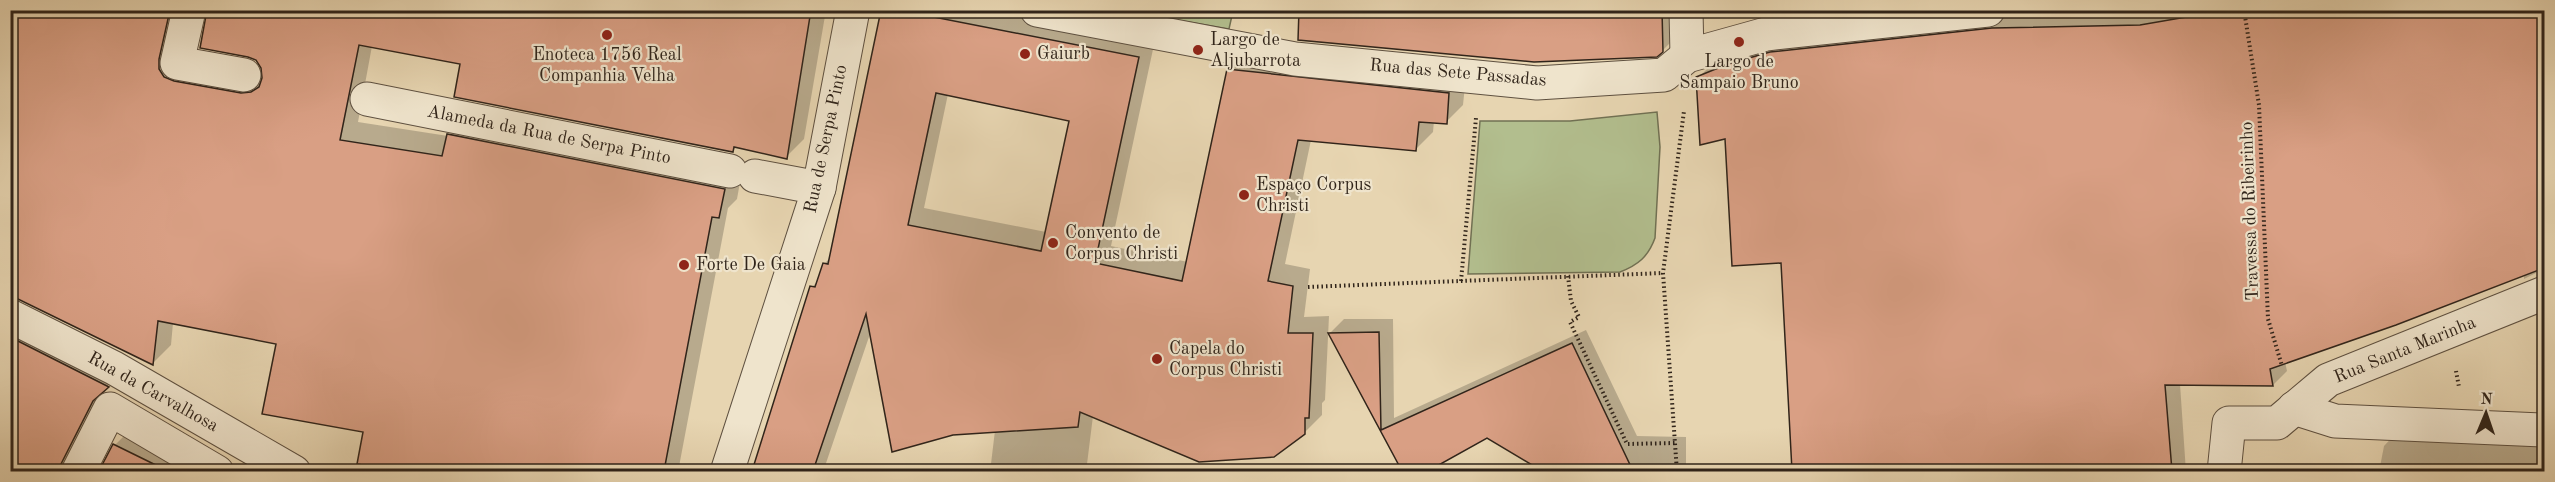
<svg xmlns="http://www.w3.org/2000/svg" width="2555" height="482" font-family="'Old Standard TT',serif">
  <style>
    .green { fill: #b2be8e; stroke: #717154; stroke-width: 1.5 }
    .shadow { fill: #0003; fill-rule: evenodd }
    .building { fill: #d99f84; stroke: #30241a; stroke-width: 1.5; fill-rule: evenodd }
    .lines { fill: none; stroke-linecap: round; stroke-linejoin: round }
    .minor-casing { stroke: #5e5040; stroke-width: 35 }
    .path { stroke: #30241a; stroke-width: 4; stroke-dasharray: 1.5 3; stroke-linecap: butt }
    .minor { stroke: #efe4cc; stroke-width: 33 }
    .poi-dot { fill: #8f2418; stroke: #efe4cc; stroke-width: 2 }
    .labels { text-anchor: middle; dominant-baseline: central; stroke-width: 4.5; stroke-linejoin: round; paint-order: stroke }
    .poi-label { font-size: 18px; fill: #30241a; stroke: #efe4cc; text-anchor: start }
    .street-label { font-size: 18px; fill: #30241a; stroke: #efe4cc }
  </style>
  <rect width="100%" height="100%" fill="#e7d5b1"/>
  <filter id="stains"><feTurbulence type="fractalNoise" baseFrequency=".00333" numOctaves="4"/><feColorMatrix values="0 0 0 0 .2 0 0 0 0 .09 0 0 0 0 .02 0 0 0 .5 -.17"/></filter>
  <radialGradient id="worn" r=".72"><stop offset=".6" stop-color="#630" stop-opacity="0"/><stop offset="1" stop-color="#630" stop-opacity=".3"/></radialGradient>
  <g class="green">
    <path d="M 1155,11 L 1233,11 L 1229,29 L 1154,16 Z"/>
    <path d="M 1657,112 L 1660,147 L 1655,238 C 1648,257 1638,265 1620,272 L 1468,274 L 1480,121 L 1570,121 Z"/>
  </g>
  <g class="shadow">
    <path d="M 10,10 L 183,10 L 177,51 L 260,76 L 264,76 L 263,68 L 257,59 L 209,10 L 826,10 L 804,139 L 786,157 L 737,146 L 732,151 L 462,63 L 372,46 L 358,122 L 448,136 L 466,117 L 742,171 L 737,199 L 728,208 L 678,472 L 407,472 L 359,463 L 365,431 L 277,343 L 173,323 L 171,345 L 153,363 L 19,298 Z"/>
    <path d="M 883,10 L 1001,10 L 1155,40 L 1111,246 L 1188,262 L 1229,69 L 1246,52 L 1466,76 L 1463,105 L 1446,122 L 1434,121 L 1433,132 L 1416,149 L 1311,140 L 1285,264 L 1310,269 L 1304,317 L 1329,316 L 1325,400 L 1322,403 L 1322,415 L 1304,433 L 1093,416 L 1086,472 L 990,472 L 996,422 L 871,331 L 823,472 L 753,472 L 812,287 L 820,279 L 824,264 L 831,257 ZM 948,94 L 1071,120 L 1046,232 L 924,208 Z"/>
    <path d="M 1300,10 L 1676,10 L 1677,36 L 1662,51 L 1534,60 L 1298,39 Z"/>
    <path d="M 2161,10 L 2544,10 L 2544,269 L 2524,279 L 2524,276 L 2285,362 L 2287,371 L 2273,385 L 2180,384 L 2186,472 L 1754,472 L 1793,469 L 1782,261 L 1698,78 L 1712,64 L 1785,39 L 2007,14 Z"/>
    <path d="M 10,304 L 125,368 L 109,384 L 79,444 L 80,472 L 10,472 Z"/>
    <path d="M 1344,319 L 1393,319 L 1394,418 L 1586,330 L 1637,436 L 1686,437 L 1686,472 L 1544,472 L 1487,436 L 1425,472 L 1403,472 L 1330,333 Z"/>
    <path d="M 132,428 L 218,472 L 101,472 L 115,445 Z"/>
    <path d="M 2398,431 L 2544,438 L 2544,472 L 2379,472 L 2384,446 Z"/>
  </g>
  <g class="building">
    <path d="M 10,10 L 170,10 L 159,59 L 159,69 L 164,77 L 174,81 L 241,93 L 251,92 L 259,87 L 262,78 L 261,68 L 256,60 L 248,57 L 200,48 L 207,10 L 811,10 L 787,159 L 734,147 L 733,152 L 454,97 L 460,64 L 359,45 L 340,140 L 442,156 L 447,134 L 725,189 L 719,218 L 712,217 L 664,471 L 398,471 L 357,464 L 363,432 L 262,414 L 276,344 L 158,321 L 153,365 L 18,299 L 10,298 Z"/>
    <path d="M 881,10 L 898,10 L 1139,57 L 1095,263 L 1182,281 L 1227,69 L 1449,93 L 1447,124 L 1419,122 L 1416,151 L 1298,140 L 1268,281 L 1293,286 L 1288,333 L 1313,333 L 1309,418 L 1305,418 L 1305,434 L 1274,457 L 1199,462 L 1080,412 L 1078,427 L 953,435 L 892,452 L 866,314 L 813,471 L 752,471 L 810,286 L 815,287 L 823,263 L 828,264 ZM 936,93 L 1069,121 L 1041,251 L 908,225 Z"/>
    <path d="M 1299,10 L 1662,10 L 1663,52 L 1657,57 L 1534,62 L 1298,40 Z"/>
    <path d="M 2227,10 L 2544,10 L 2544,268 L 2396,325 L 2270,369 L 2273,386 L 2165,385 L 2172,471 L 1792,471 L 1781,263 L 1732,266 L 1725,139 L 1700,145 L 1696,77 L 1728,64 L 1770,52 L 1992,28 L 2140,25 Z"/>
    <path d="M 1379,332 L 1381,430 L 1572,343 L 1633,471 L 1542,471 L 1487,438 L 1428,471 L 1402,471 L 1328,333 Z"/>
    <path d="M 10,337 L 109,387 L 93,401 L 61,464 L 60,471 L 10,471 Z"/>
    <path d="M 113,444 L 168,471 L 99,471 Z"/>
  </g>
  <g class="lines">
    <defs>
      <g id="minor">
        <path d="M 189,10 L 177,63 L 244,75"/>
        <path d="M 1037,10 L 1295,59 L 1537,83 L 1664,75 L 1687,56 L 1766,34 L 1988,10"/>
        <path d="M 1686,10 L 1687,56"/>
        <path d="M 367,99 L 730,171"/>
        <path d="M 755,176 L 819,188"/>
        <path d="M 10,316 L 114,368 L 294,472"/>
        <path d="M 2294,408 L 2335,421 L 2544,430"/>
        <path d="M 78,472 L 110,409 L 217,472"/>
        <path d="M 727,472 L 819,188 L 853,10"/>
        <path d="M 2224,472 L 2229,423 L 2277,423 L 2328,380 L 2544,293"/>
      </g>
    </defs>
    <use href="#minor" class="minor-casing"/>
    <g class="path">
      <path d="M 2244,10 L 2259,105 L 2268,319 L 2282,366"/>
      <path d="M 1568,276 L 1571,301 L 1579,317 L 1570,322 L 1627,444 L 1675,443"/>
      <path d="M 1461,281 L 1476,118"/>
      <path d="M 1308,287 L 1663,273"/>
      <path d="M 2456,371 L 2459,387"/>
      <path d="M 1677,472 L 1663,273 L 1684,111"/>
    </g>
    <use href="#minor" class="minor"/>
  </g>
  <g class="poi-dot">
    <circle cx="607" cy="35" r="6"/>
    <circle cx="1739" cy="42" r="6"/>
    <circle cx="1198" cy="50" r="6"/>
    <circle cx="1025" cy="54" r="6"/>
    <circle cx="1244" cy="195" r="6"/>
    <circle cx="1053" cy="243" r="6"/>
    <circle cx="684" cy="265" r="6"/>
    <circle cx="1157" cy="359" r="6"/>
  </g>
  <g class="labels">
    <g class="poi-label">
      <text x="1210" y="40">Largo de<tspan x="1210" dy="21">Aljubarrota</tspan></text>
      <text x="1037" y="54">Gaiurb</text>
      <text x="607" y="55" text-anchor="middle">Enoteca 1756 Real<tspan x="607" dy="21">Companhia Velha</tspan></text>
      <text x="1739" y="62" text-anchor="middle">Largo de<tspan x="1739" dy="21">Sampaio Bruno</tspan></text>
      <text x="1256" y="185">Espaço Corpus<tspan x="1256" dy="21">Christi</tspan></text>
      <text x="1065" y="233">Convento de<tspan x="1065" dy="21">Corpus Christi</tspan></text>
      <text x="696" y="265">Forte De Gaia</text>
      <text x="1169" y="349">Capela do<tspan x="1169" dy="21">Corpus Christi</tspan></text>
    </g>
    <g class="street-label">
      <text transform="translate(1458 73) rotate(5)">Rua das Sete Passadas</text>
      <text transform="translate(549 135) rotate(11)">Alameda da Rua de Serpa Pinto</text>
      <text transform="translate(826 139) rotate(-78)">Rua de Serpa Pinto</text>
      <text transform="translate(2250 211) rotate(-92)">Travessa do Ribeirinho</text>
      <text transform="translate(2405 350) rotate(-22)">Rua Santa Marinha</text>
      <text transform="translate(153 392) rotate(29)">Rua da Carvalhosa</text>
    </g>
  </g>
  <rect width="2555" height="482" fill="none" stroke="#e7d5b1" stroke-width="36"/>
  <rect x="12" y="12" width="2531" height="458" fill="none" stroke="#30241a" stroke-width="3"/>
  <rect x="18" y="18" width="2519" height="446" fill="none" stroke="#30241a" stroke-width="1.5"/>
  <g transform="translate(2486 413) rotate(2)" stroke="#efe4cc" stroke-width="4.5" paint-order="stroke">
  <path d="M0-4.5L10 22L0 15L-10 22Z" fill="#30241a"/>
  <text y="-9" font-size="16" font-weight="bold" text-anchor="middle" fill="#30241a">N</text>
  </g>
  <rect width="100%" height="100%" filter="url(#stains)"/>
  <rect width="100%" height="100%" fill="url(#worn)"/>
</svg>
